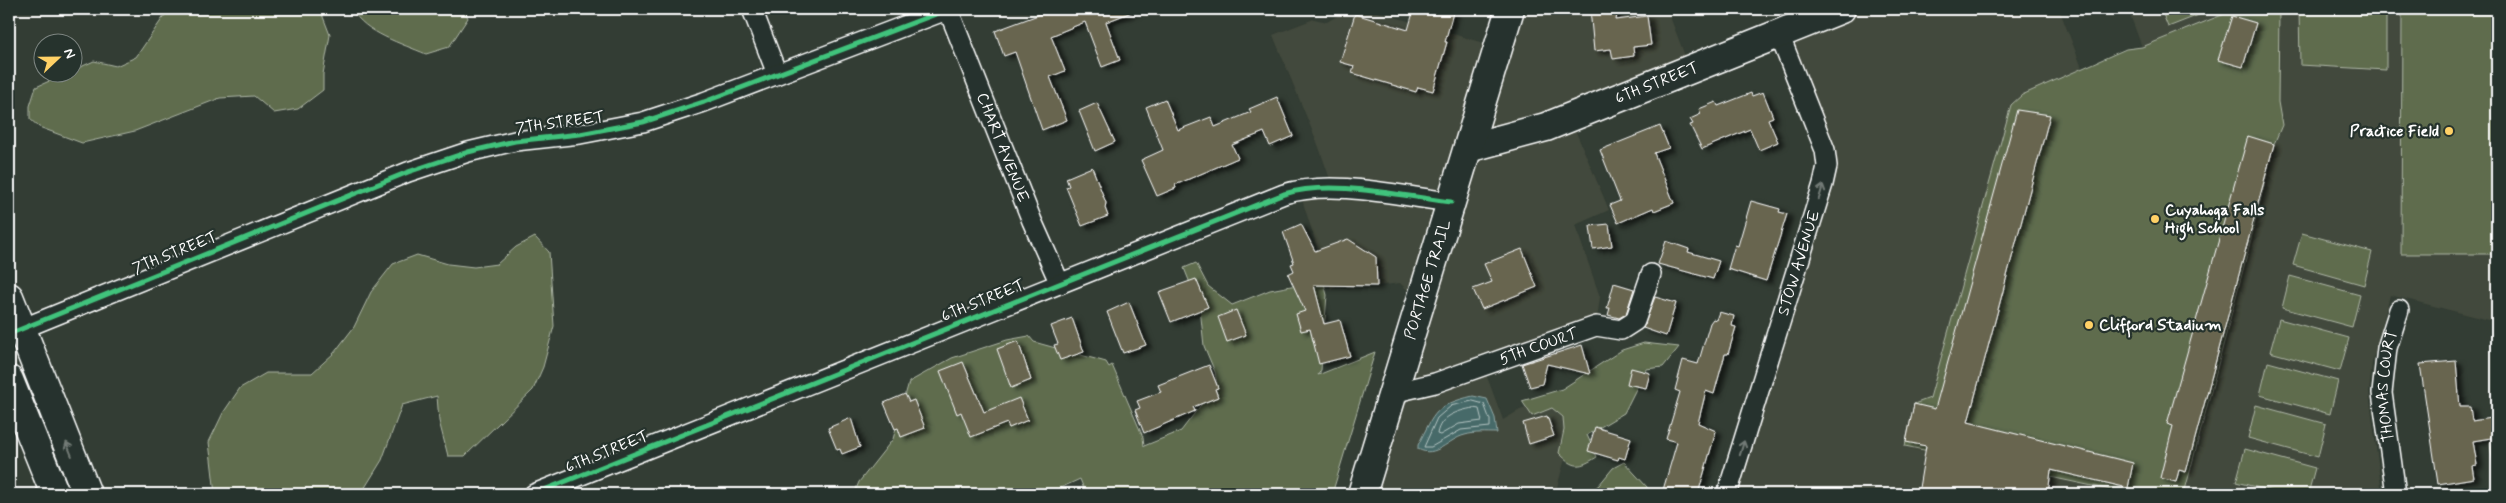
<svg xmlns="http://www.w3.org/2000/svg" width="2506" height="503" font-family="Mynerve,sans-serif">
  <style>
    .built { fill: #43493c }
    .green { fill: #5e6c4e; stroke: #aeb6a6 }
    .water { fill: #466b69; stroke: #90a6a5 }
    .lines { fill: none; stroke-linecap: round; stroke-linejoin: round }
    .shore { stroke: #b5c4c3; stroke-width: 1 }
    .building { fill: #676550; stroke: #fff; filter: url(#shadow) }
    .street-casing { stroke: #fff; stroke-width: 22 }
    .secondary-casing { stroke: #fff; stroke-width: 31 }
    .street { stroke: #26332d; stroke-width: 19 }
    .secondary { stroke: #26332d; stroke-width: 28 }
    .cycleway-casing { stroke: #26332d; stroke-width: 8 }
    .cycleway { stroke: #40c37c; stroke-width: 5 }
    .oneway { stroke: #727a76 }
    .poi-dot { fill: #ffd166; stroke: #26332d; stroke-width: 2 }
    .labels { text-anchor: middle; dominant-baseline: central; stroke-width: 4.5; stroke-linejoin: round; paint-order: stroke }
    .street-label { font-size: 16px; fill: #fff; stroke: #26332d }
    .poi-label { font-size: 16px; font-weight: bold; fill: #fff; stroke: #26332d; text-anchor: start }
  </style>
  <defs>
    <filter id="shadow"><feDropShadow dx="5.5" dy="3" stdDeviation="2.5" flood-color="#0009"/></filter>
  </defs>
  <rect width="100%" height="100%" fill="#333d34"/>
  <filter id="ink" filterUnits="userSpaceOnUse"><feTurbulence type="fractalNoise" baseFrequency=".02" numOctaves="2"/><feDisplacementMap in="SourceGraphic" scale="10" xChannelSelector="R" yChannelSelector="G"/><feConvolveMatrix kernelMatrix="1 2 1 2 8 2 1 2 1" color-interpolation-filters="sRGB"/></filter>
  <g filter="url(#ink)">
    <g class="built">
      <path d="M 1349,9 L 1367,9 L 1497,47 L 1510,9 L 1667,9 L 1690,69 L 1570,118 L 1609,210 L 1575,225 L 1600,297 L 1596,326 L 1483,366 L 1503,420 L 1520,410 L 1585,388 L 1555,494 L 1362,494 L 1420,302 L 1400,283 L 1377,286 L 1338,285 L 1331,290 L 1299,190 L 1333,188 L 1319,147 L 1273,35 L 1314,19 L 1327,22 Z"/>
      <path d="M 1841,9 L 2059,9 L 2082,68 L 2126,49 L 2142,47 L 2128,9 L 2497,9 L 2497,322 L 2390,295 L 2372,363 L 2369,392 L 2382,494 L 1727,494 L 1827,166 L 1779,34 Z"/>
    </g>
    <g class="green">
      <path d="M 169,9 L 320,9 L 330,35 L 323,74 L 323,90 L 298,109 L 274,113 L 254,96 L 220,98 L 135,131 L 82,143 L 39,127 L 30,119 L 30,106 L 36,87 L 94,61 L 116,66 L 136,57 Z"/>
      <path d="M 352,9 L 464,9 L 468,18 L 449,47 L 426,54 C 403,44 364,33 352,9 Z"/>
      <path d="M 2161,9 L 2214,9 L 2168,27 Z"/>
      <path d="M 2237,9 L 2279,9 L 2278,102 L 2282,125 L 2274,144 L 2248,251 L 2184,494 L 2130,494 L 1905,446 L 1914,404 L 1930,398 L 2011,105 L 2022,95 L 2126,49 L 2142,47 Z"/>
      <path d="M 2299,9 L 2386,9 L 2386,70 L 2300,65 Z"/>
      <path d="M 2402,9 L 2497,9 L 2497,254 L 2401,254 Z"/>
      <path d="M 2302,233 L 2372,252 L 2364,285 L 2293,265 Z"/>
      <path d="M 535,237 L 549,252 L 554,326 L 543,367 L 533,390 L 465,456 L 448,456 L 439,421 L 437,396 L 402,405 L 382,460 L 361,494 L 215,494 L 209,442 L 223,413 L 240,388 L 266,373 L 312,373 L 334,353 L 354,327 L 371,292 L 393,264 L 417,255 L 448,264 L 474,267 L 497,264 L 516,247 Z"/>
      <path d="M 1196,263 L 1208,286 L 1232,305 L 1270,290 L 1323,280 L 1327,295 L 1321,370 L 1318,375 L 1375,352 L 1332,494 L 1086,494 L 1080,479 L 1047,494 L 854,494 L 859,482 L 893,439 L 909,382 L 952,358 L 1007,340 L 1029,336 L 1034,342 L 1106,362 L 1109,367 L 1112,365 L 1143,437 L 1144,446 L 1181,431 L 1217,384 L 1215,372 L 1204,346 L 1200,308 L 1184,268 Z"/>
      <path d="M 2290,276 L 2360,295 L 2352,327 L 2282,308 Z"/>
      <path d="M 2279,319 L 2349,338 L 2340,371 L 2270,352 Z"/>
      <path d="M 1644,343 L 1679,347 L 1663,367 L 1646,369 L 1624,413 L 1587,435 L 1597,457 C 1579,468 1575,469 1559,453 L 1564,430 L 1563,417 L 1552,408 L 1532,416 L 1522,401 L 1562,389 L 1622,350 Z"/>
      <path d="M 2268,362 L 2338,381 L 2330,414 L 2260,395 Z"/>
      <path d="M 2256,405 L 2326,424 L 2318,457 L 2248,438 Z"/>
      <path d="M 2497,421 L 2497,468 L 2493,465 L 2490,443 Z"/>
      <path d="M 2245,449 L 2315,468 L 2308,494 L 2283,494 L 2236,482 Z"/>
      <path d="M 1624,462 L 1647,487 L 1649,494 L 1587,494 L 1599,485 L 1613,468 Z"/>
    </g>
    <path class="water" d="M 1473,396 L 1487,399 L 1495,418 L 1497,433 C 1486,433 1475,432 1465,435 C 1448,439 1436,459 1418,449 L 1418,445 C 1435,412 1435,405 1473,396 Z"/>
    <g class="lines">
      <g class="shore">
        <path d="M 1473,401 L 1484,404 L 1490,420 L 1490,427 L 1461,430 L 1431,447 L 1424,447 L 1437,418 L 1451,406 Z"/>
        <path d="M 1473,408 L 1479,409 L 1482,421 L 1459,424 L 1440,435 L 1437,434 C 1440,416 1457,411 1473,408 Z"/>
      </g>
    </g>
    <g class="building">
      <path d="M 1054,9 L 1137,10 L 1106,22 L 1120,60 L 1102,67 L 1085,22 L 1051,36 L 1065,71 L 1050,77 L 1067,120 L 1042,130 L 1015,52 L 1004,56 L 995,31 Z"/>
      <path d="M 1414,9 L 1454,9 L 1445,42 L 1447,42 L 1433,91 L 1418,87 L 1416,92 L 1352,73 L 1354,66 L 1340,62 L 1355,14 L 1408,30 Z"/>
      <path d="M 1590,9 L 1618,9 L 1616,20 L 1647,16 L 1651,45 L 1633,47 L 1634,56 L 1613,59 L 1611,49 L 1594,51 Z"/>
      <path d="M 2232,16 L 2256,23 L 2243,67 L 2218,60 Z"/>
      <path d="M 1763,92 L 1773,117 L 1768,119 L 1778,142 L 1759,150 L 1750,129 L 1702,149 L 1690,125 L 1693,124 L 1690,119 L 1701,114 L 1699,109 L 1716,102 L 1718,106 L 1751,93 L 1752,96 Z"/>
      <path d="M 1277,97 L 1293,136 L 1270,146 L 1264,132 L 1232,145 L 1238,158 L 1175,185 L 1176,188 L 1157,196 L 1141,160 L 1163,150 L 1146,107 L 1165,99 L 1178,130 L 1211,117 L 1215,127 L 1251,112 L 1249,109 Z"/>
      <path d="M 1097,103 L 1115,142 L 1095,151 L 1079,111 Z"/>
      <path d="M 2017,110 L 2050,115 L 1968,422 L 2133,463 L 2128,488 L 2051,470 L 2048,494 L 1918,494 L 1926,446 L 1906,442 L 1914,404 L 1935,409 Z"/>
      <path d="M 1660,126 L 1669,148 L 1654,153 L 1674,203 L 1654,211 L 1653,208 L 1618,223 L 1610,205 L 1620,201 L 1600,150 Z"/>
      <path d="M 2248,136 L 2274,144 L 2186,472 L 2179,470 L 2176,482 L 2160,478 L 2173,426 L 2167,424 Z"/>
      <path d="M 1092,167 L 1106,203 L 1105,208 L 1108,216 L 1082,226 L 1066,187 L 1069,186 L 1066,178 Z"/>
      <path d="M 1751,201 L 1780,209 L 1779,212 L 1787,214 L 1766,281 L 1728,269 L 1735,245 L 1738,246 Z"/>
      <path d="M 1301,224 L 1315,251 L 1348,239 L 1376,257 L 1377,286 L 1314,285 L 1324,324 L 1340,320 L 1350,356 L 1319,364 L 1310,329 L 1301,331 L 1296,314 L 1305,311 L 1288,274 L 1294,271 L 1291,264 L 1294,263 L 1283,232 Z"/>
      <path d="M 1609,224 L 1612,246 L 1593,249 L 1590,226 Z"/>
      <path d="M 1666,241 L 1689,249 L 1688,252 L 1719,261 L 1713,279 L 1658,264 Z"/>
      <path d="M 1522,249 L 1537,287 L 1482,309 L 1473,289 L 1492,282 L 1484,264 Z"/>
      <path d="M 1196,279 L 1208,307 L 1171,322 L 1159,292 Z"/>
      <path d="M 1614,283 L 1634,289 L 1626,314 L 1619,318 L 1608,315 L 1610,308 L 1607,308 Z"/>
      <path d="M 1655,297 L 1676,303 L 1666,336 L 1643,328 Z"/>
      <path d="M 1129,302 L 1146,345 L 1123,353 L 1107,312 Z"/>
      <path d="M 1236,310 L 1246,335 L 1227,342 L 1218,317 Z"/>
      <path d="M 1719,312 L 1734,316 L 1732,326 L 1736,327 L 1728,354 L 1725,354 L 1714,394 L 1706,391 L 1698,423 L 1716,431 L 1698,494 L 1667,494 L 1668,491 L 1663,490 L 1677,442 L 1666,439 L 1680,392 L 1675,390 L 1683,360 L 1698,364 L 1710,323 L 1713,319 L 1716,320 Z"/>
      <path d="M 1072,318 L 1084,352 L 1060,360 L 1054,345 L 1058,344 L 1051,326 Z"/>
      <path d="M 1018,341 L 1031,380 L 1011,388 L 997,349 Z"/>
      <path d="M 1582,345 L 1590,374 L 1547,364 L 1542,384 L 1530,387 L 1522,364 Z"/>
      <path d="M 2456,361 L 2460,407 L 2470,407 L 2472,421 L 2497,417 L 2497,437 L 2473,441 L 2477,465 L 2472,466 L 2474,478 L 2438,484 L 2420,364 Z"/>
      <path d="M 963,362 L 984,412 L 1019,398 L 1028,420 L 1009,428 L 1007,423 L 971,437 L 961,412 L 957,414 L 940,371 Z"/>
      <path d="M 1209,365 L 1218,388 L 1215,389 L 1218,397 L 1193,407 L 1195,411 L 1144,433 L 1135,410 L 1140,408 L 1137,401 L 1161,392 L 1158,385 Z"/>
      <path d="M 1631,368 L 1650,373 L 1646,388 L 1627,384 Z"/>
      <path d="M 905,394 L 909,402 L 914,400 L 925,428 L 901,437 L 898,428 L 895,429 L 884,403 Z"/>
      <path d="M 1547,416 L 1554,436 L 1529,444 L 1523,423 Z"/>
      <path d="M 851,418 L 860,447 L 842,454 L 840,449 L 837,450 L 828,428 Z"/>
      <path d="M 1595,427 L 1631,438 L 1625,459 L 1619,457 L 1618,460 L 1588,451 Z"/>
    </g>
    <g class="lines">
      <defs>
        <g id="street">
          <path d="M 752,9 L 777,74"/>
          <path id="s1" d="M 948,9 L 1032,221 L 1060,284"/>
          <path d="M 9,334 L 408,172 L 468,152 L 515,141 L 580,134 L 643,122 L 704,102 L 949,9"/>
          <path id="s2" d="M 1392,393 L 1435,383 L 1596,326 L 1621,330 L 1635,321 L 1651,274"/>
          <path d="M 534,494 L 1284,194 C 1332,179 1400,196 1451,202"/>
          <path id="s3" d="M 1727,494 L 1823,184 L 1827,166 L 1825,150 L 1779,34"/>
          <path id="s4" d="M 2396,494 L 2382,393 L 2387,348 L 2399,310"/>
        </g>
        <g id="secondary">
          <path id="s5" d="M 1468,148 L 1546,127 L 1841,9"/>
          <path d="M 9,297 L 87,494"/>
          <path d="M 9,380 L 55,494"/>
          <path id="s6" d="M 1362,494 L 1510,9"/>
        </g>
      </defs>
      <use href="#street" class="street-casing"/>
      <use href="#secondary" class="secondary-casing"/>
      <use href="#street" class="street"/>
      <use href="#secondary" class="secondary"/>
      <defs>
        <g id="cycleway">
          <path d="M 9,334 L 408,172 L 468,152 L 515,141 L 580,134 L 643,122 L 704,102 L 949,9"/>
          <path d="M 534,494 L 1284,194 C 1332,179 1400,196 1451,202"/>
        </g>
      </defs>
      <use href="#cycleway" class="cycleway-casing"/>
      <use href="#cycleway" class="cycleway"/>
    </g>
    <defs><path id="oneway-shaft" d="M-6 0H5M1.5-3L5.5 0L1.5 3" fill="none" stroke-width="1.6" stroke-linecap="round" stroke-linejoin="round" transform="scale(1.25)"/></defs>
    <g class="oneway">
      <use href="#oneway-shaft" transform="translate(1821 192) rotate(-73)"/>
      <use href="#oneway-shaft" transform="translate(1742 448) rotate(-73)"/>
      <use href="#oneway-shaft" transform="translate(69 449) rotate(-112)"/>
    </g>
  </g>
  <g class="poi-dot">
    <circle cx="2449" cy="131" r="5"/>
    <circle cx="2155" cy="219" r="5"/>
    <circle cx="2089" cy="325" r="5"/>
  </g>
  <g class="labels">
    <g class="street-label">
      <text stroke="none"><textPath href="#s5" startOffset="200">6TH STREET</textPath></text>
      <text transform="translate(560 123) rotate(-8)">7TH STREET</text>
      <text stroke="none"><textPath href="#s1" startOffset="149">CHART AVENUE</textPath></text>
      <text transform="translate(175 253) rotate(-22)">7TH STREET</text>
      <text stroke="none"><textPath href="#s3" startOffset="242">STOW AVENUE</textPath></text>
      <text stroke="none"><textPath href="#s6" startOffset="224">PORTAGE TRAIL</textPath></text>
      <text transform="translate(983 301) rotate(-22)">6TH STREET</text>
      <text stroke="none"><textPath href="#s2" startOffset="154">5TH COURT</textPath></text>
      <text stroke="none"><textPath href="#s4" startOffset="109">THOMAS COURT</textPath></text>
      <text transform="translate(607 452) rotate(-22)">6TH STREET</text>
    </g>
    <g class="poi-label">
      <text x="2439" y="131" text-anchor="end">Practice Field</text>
      <text x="2165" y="210">Cuyahoga Falls<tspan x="2165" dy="18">High School</tspan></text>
      <text x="2099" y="325">Clifford Stadium</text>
    </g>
  </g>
  <rect width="2506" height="503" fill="none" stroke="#26332d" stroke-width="30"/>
  <rect x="15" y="15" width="2476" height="473" fill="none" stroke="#fff" stroke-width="2" filter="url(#ink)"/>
  <g transform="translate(58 58) rotate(68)"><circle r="24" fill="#26332d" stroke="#7d8581"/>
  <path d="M0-4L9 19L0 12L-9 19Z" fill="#ffd166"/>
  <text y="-8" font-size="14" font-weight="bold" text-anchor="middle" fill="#ffffff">N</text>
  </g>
</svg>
